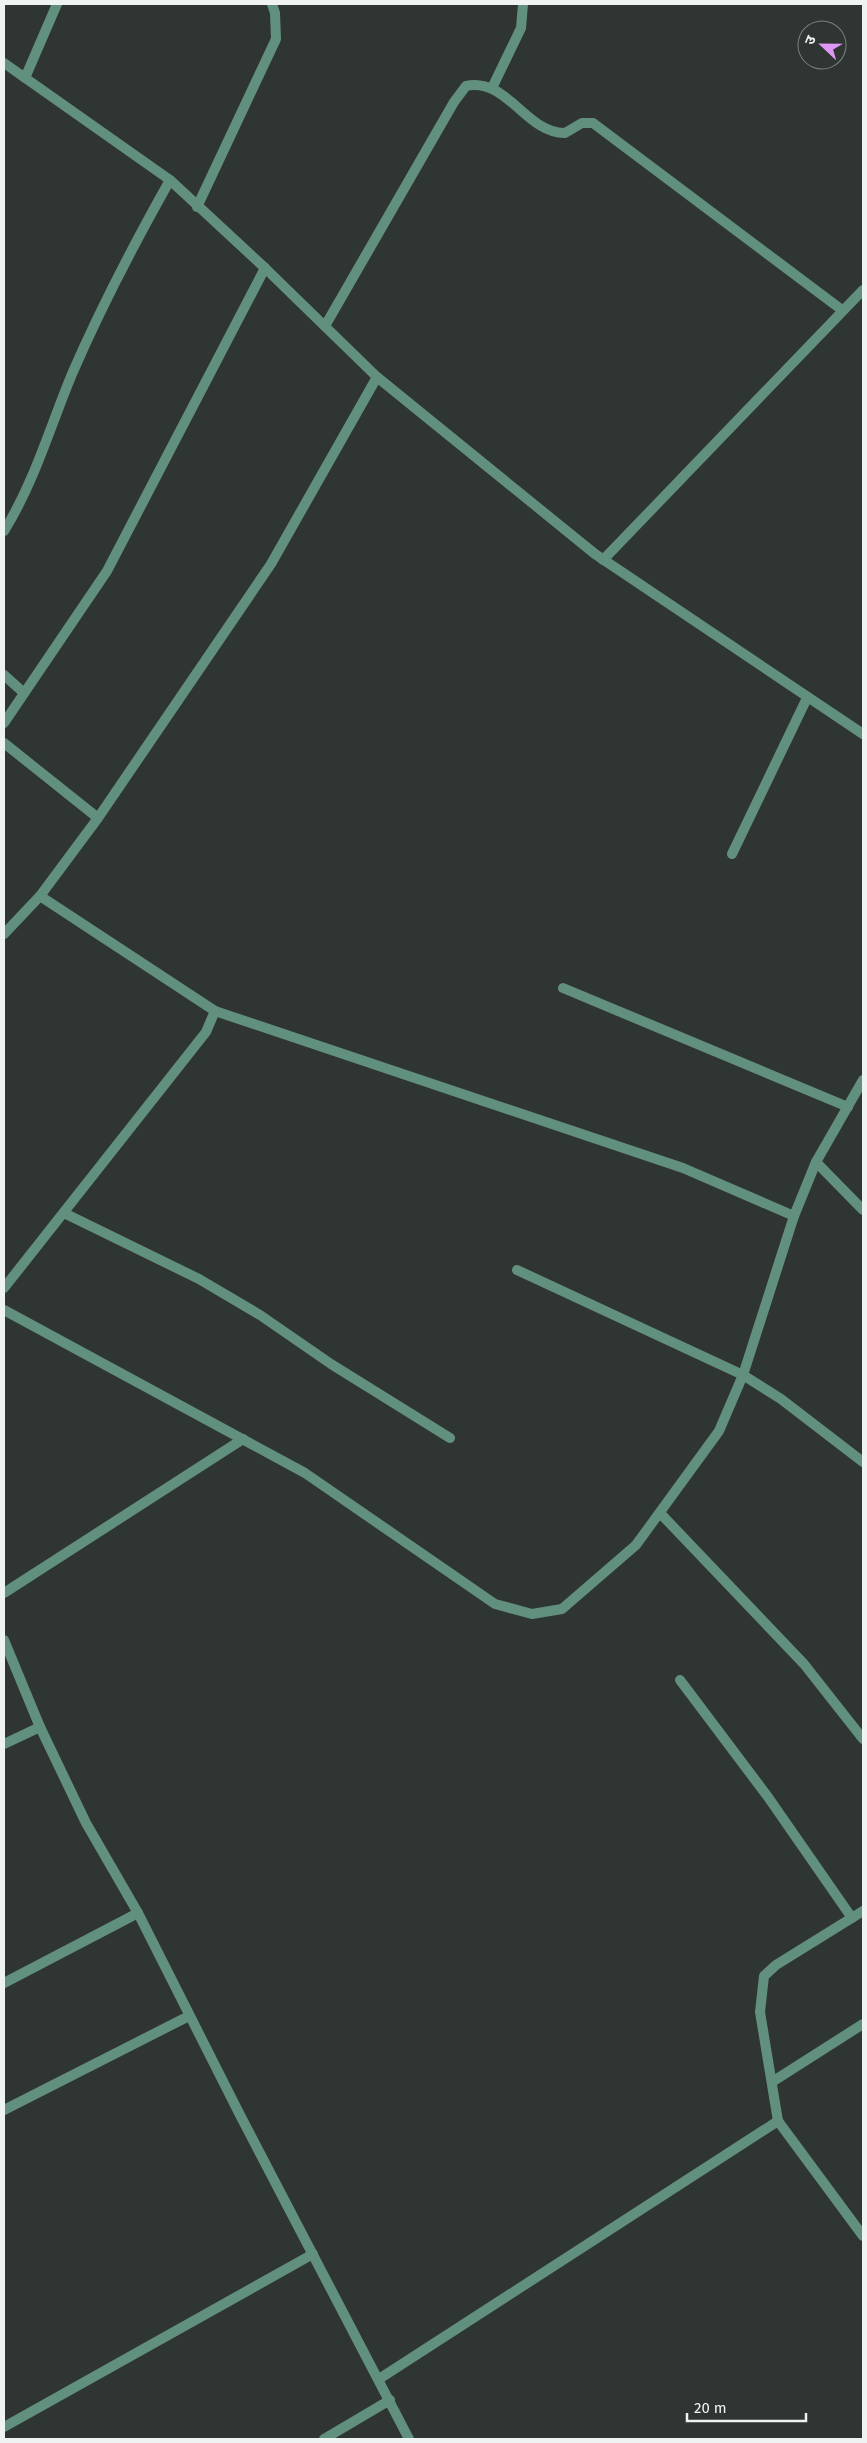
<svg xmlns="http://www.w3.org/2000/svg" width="867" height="2443" font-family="'Fira Sans','Noto Sans Devanagari',sans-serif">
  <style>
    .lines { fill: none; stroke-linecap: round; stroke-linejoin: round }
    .minor { stroke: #62907e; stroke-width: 10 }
  </style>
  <rect width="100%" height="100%" fill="#2f3533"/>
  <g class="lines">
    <g class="minor">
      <path d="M 4,63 L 170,180 L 265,268 L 377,377 L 595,554 L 863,734"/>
      <path d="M 25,78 L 57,4"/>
      <path d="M 492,88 L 521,28 L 523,4"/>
      <path d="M 197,207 L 276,39 L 275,13 L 272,4"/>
      <path d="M 325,326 L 454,102 L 466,86 C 507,77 527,134 565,133 L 582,123 L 593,123 L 842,310"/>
      <path d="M 4,531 C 34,483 50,427 72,374 C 101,307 134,244 170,180"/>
      <path d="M 603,560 L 863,290"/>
      <path d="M 4,675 L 24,693"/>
      <path d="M 4,723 L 107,571 L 265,268"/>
      <path d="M 4,743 L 98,818"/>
      <path d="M 732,854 L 807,698"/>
      <path d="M 4,934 L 40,896"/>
      <path d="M 563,988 L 848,1107"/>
      <path d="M 215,1011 L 40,896 L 98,818 L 271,564 L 377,377"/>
      <path d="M 863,1080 L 816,1162 L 863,1210"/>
      <path d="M 64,1213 L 199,1279 L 260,1315 L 331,1364 L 450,1438"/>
      <path d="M 517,1270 L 743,1375 L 794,1216"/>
      <path d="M 4,1288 L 206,1032 L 215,1011 L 683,1168 L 794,1216 L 816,1162"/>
      <path d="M 4,1310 L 305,1473 L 495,1604 L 532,1614 L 562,1609 L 636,1545 L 719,1431 L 743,1375 L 781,1399 L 863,1462"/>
      <path d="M 660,1513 L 804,1664 L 863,1739"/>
      <path d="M 4,1593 L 243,1439"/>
      <path d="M 4,1640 L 40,1727 L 86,1823 L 138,1913 L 240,2115 L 409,2439"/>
      <path d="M 680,1680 L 768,1797 L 852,1918"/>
      <path d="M 4,1744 L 40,1727"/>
      <path d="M 4,1983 L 138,1913"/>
      <path d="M 772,2082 L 863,2024"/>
      <path d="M 4,2110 L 189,2016"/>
      <path d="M 778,2121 L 760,2012 L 764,1976 L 776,1965 L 863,1911"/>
      <path d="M 379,2379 L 778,2121 L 863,2236"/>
      <path d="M 4,2427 L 313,2254"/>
      <path d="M 324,2439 L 390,2400"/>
    </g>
  </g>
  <rect width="867" height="2443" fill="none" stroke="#eff3f2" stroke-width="10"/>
  <g transform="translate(822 45) rotate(292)"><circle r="24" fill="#2f3533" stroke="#7c817f"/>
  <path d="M0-4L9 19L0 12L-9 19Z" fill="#de98f3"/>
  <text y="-8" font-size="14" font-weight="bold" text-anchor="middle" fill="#eff3f2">उ</text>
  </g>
  <path d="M687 2413v8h119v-8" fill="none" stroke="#eff3f2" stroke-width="2.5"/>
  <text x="694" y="2413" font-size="15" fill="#eff3f2" stroke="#2f3533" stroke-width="4" paint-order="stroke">20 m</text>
</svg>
